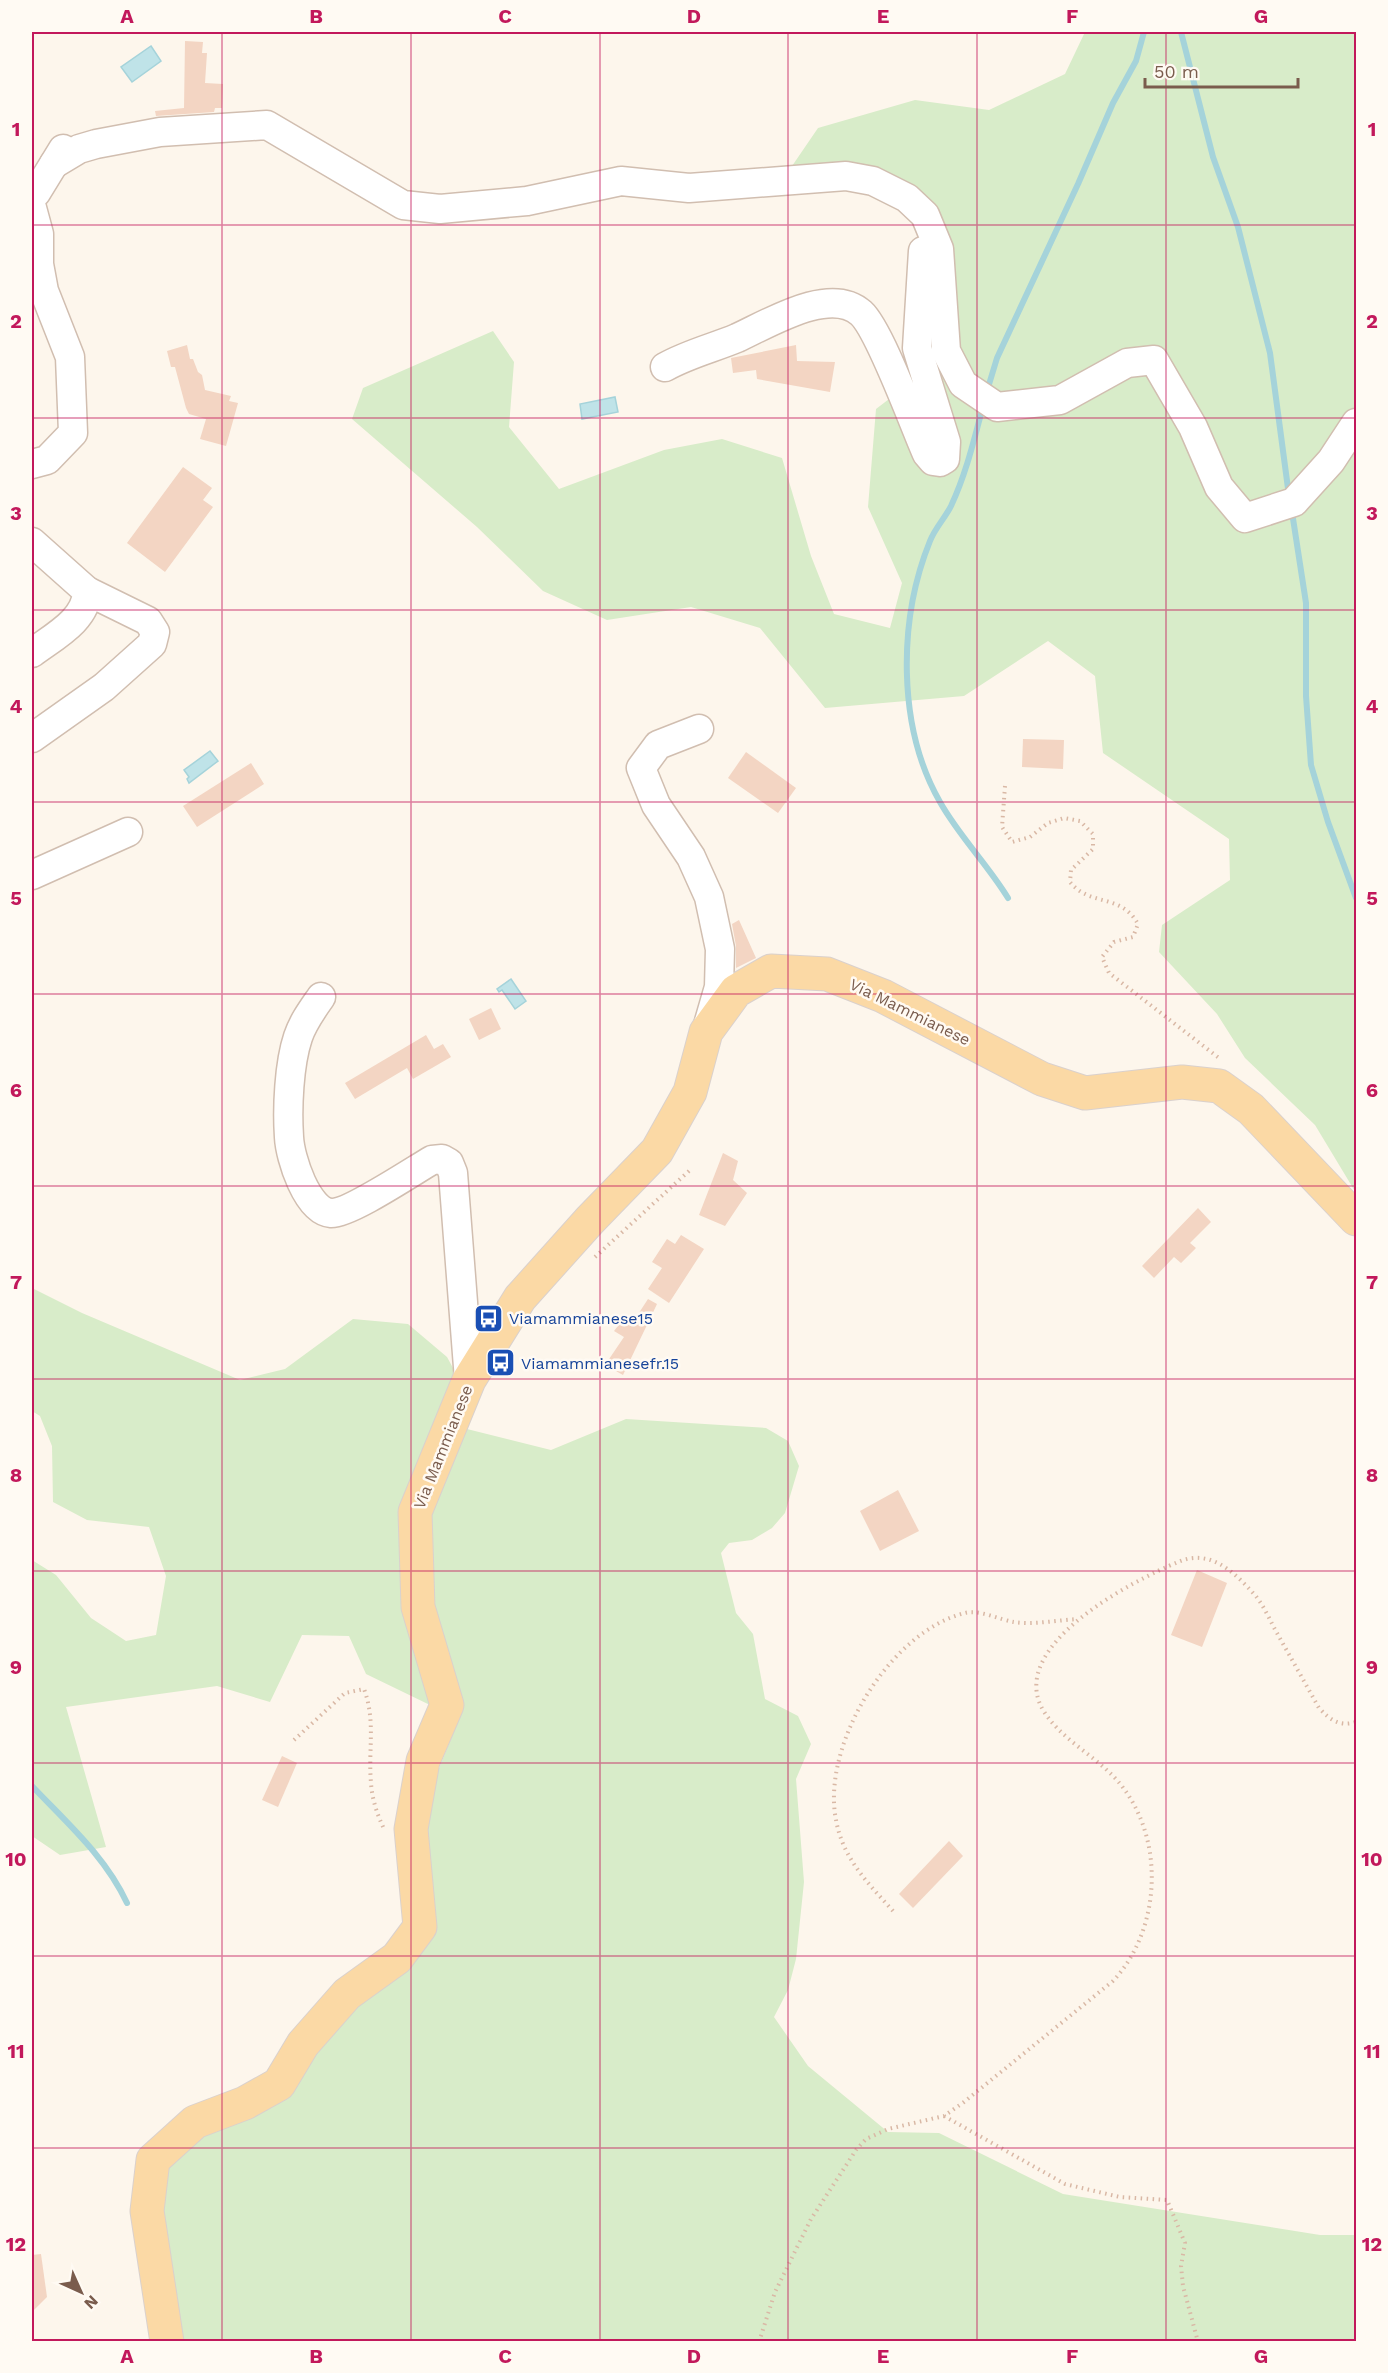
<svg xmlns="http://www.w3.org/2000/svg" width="1388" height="2373" font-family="'Work Sans',sans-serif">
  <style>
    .green { fill: #d8ecc9 }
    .water { fill: #bfe3e8; stroke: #a5d3da; stroke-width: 1.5 }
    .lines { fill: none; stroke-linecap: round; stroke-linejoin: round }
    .stream { stroke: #a5d3da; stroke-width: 6 }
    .building { fill: #f3d5c3 }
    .minor-casing { stroke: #d1beb0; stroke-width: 31 }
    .major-casing { stroke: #dad1cd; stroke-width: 35 }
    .path { stroke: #d9b8a5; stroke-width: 4; stroke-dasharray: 1.5 4.5; stroke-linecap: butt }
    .minor { stroke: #fff; stroke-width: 28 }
    .major { stroke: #fbd9a5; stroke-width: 33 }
    .grid { fill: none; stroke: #c2185b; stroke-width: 1.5; stroke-opacity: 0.55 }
    .labels { text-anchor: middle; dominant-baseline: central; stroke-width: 5; stroke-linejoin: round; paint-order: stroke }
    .street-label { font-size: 16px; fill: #7a5c4d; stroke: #fffaf3 }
    .transit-label { font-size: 16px; fill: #164399; stroke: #fffaf3; text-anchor: start }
    .neatline { fill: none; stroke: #c2185b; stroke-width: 2 }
    .grid-label { font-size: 20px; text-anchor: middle; font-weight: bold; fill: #c2185b }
  </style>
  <rect width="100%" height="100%" fill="#fdf6ec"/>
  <g class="green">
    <path d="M 1085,32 L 1356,32 L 1356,1193 L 1315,1125 L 1245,1058 L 1217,1014 L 1159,952 L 1162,925 L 1230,880 L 1229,839 L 1103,753 L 1095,676 L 1048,641 L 964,696 L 825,708 L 760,628 L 691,607 L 607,620 L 543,591 L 477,527 L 352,419 L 363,388 L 493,331 L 514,362 L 509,427 L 559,489 L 664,450 L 722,439 L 782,458 L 811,556 L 834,614 L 890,628 L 902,583 L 868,507 L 876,409 L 910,383 L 928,338 L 940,220 L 895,176 L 790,169 L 818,128 L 915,100 L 989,110 L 1065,74 Z"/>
    <path d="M 32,1288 L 82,1313 L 240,1380 L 285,1369 L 353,1319 L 408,1324 L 447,1357 L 459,1379 L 406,1522 L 432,1706 L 366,1674 L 349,1636 L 302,1635 L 270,1702 L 217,1686 L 66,1707 L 106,1847 L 60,1855 L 32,1836 L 32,1560 L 56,1575 L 91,1618 L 126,1641 L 156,1635 L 166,1576 L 149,1527 L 87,1520 L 53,1502 L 52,1446 L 40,1416 L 32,1411 Z"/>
    <path d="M 626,1419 L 766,1428 L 788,1441 L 799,1466 L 785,1513 L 772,1528 L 752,1540 L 729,1543 L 721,1553 L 736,1613 L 753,1634 L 765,1699 L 798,1716 L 811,1744 L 796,1779 L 804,1882 L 796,1959 L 788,1990 L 774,2017 L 808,2066 L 888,2132 L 939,2133 L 1063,2194 L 1320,2235 L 1356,2235 L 1356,2341 L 176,2341 L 155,2199 L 171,2156 L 411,1958 L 424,1805 L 453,1734 L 427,1585 L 430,1511 L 459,1427 L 551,1450 Z"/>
  </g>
  <g class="water">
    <path d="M 151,46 L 161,61 L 132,82 L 121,67 Z"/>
    <path d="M 615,397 L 618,412 L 582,419 L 580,404 Z"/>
    <path d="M 210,751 L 218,761 L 189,783 L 187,779 L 189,777 L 184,770 Z"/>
    <path d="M 511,979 L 526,1001 L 515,1009 L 502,990 L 499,992 L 497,989 Z"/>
  </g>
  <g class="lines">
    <g class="stream">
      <path d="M 1181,32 L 1213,157 L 1238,227 L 1270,353 L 1289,496"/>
      <path d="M 987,391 L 997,358 L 1078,184 L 1113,103 L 1136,61 L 1144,32"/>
      <path d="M 983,406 C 974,440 966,474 951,506 C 945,518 935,528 930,541 C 898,620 897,727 940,802 C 959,836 988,865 1008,898"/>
      <path d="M 1292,512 L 1306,603 L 1306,696 L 1311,765 L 1328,822 L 1356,898"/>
      <path d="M 32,1786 C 67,1823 105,1856 127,1903"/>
    </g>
  </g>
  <g class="building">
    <path d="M 185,41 L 203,42 L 202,53 L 207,53 L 205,83 L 223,84 L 222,108 L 215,108 L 214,112 L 156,116 L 155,111 L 184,108 Z"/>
    <path d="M 187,345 L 190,359 L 193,359 L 198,372 L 202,375 L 205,390 L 231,396 L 229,401 L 238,403 L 226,446 L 200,439 L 206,419 L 189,414 L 186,408 L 175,367 L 171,367 L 167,351 Z"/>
    <path d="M 796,345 L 797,361 L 835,362 L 830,392 L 757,379 L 756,370 L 733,373 L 731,358 Z"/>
    <path d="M 183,467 L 212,488 L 203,500 L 213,507 L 165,572 L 127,543 Z"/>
    <path d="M 1023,739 L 1064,740 L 1063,769 L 1022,767 Z"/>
    <path d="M 746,752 L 796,788 L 778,813 L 728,778 Z"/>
    <path d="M 251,763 L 264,784 L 197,827 L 183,806 Z"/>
    <path d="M 739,920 L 756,958 L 736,968 L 736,946 L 732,924 Z"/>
    <path d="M 491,1008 L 501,1029 L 479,1040 L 469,1019 Z"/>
    <path d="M 426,1035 L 434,1049 L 443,1044 L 451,1057 L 413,1079 L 407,1068 L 355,1099 L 345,1083 Z"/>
    <path d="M 723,1153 L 738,1161 L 733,1180 L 747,1193 L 725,1226 L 699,1215 Z"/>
    <path d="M 1198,1208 L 1211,1222 L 1190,1243 L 1196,1248 L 1181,1263 L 1174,1257 L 1154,1278 L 1142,1266 Z"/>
    <path d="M 681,1235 L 704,1249 L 669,1303 L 648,1289 L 662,1268 L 652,1262 L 667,1239 L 675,1244 Z"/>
    <path d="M 648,1299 L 657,1304 L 623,1375 L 605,1365 L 624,1337 L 614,1331 L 625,1317 L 633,1322 Z"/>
    <path d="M 898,1490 L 919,1531 L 880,1551 L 860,1511 Z"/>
    <path d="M 1197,1570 L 1227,1583 L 1202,1647 L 1171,1635 Z"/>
    <path d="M 282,1756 L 297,1763 L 278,1807 L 262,1800 Z"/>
    <path d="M 949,1841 L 963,1856 L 913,1908 L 899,1894 Z"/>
    <path d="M 41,2254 L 47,2297 L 32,2312 L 32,2255 Z"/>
  </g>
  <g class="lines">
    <defs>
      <g id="minor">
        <path d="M 54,164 L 79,149 L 96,144 L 160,132 L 267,125 L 403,205 L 440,209 L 527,201 L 621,181 L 689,188 L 846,176 L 873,181 L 907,198 L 925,215 L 939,249 L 946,351 L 963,384 L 997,407 L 1060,400 L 1127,363 L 1154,360 L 1193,427 L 1219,487 L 1245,518 L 1294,502 L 1331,461 L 1356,423"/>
        <path d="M 36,193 L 63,149"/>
        <path d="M 32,208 L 39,234 L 39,264 L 44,291 L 70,357 L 73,433 L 47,460 L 32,464"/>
        <path d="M 665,367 C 688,354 713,348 737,338 C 768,324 830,285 861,313 C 880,330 914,425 927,454 L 933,461 L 940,462 L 945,459 L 946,442 L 917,348 L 923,251"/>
        <path d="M 32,542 L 87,591 C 87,620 53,637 32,653"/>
        <path d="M 699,729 L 658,745 L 641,768 L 656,805 L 691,857 L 709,897 L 720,949 L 719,987 L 708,1025"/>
        <path d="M 32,738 L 104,687 L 152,644 L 155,632 L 148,621 L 87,591"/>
        <path d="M 32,875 L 128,832"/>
        <path d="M 321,997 C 312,1010 303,1022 298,1037 C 289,1064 287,1108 289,1137 C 290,1158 307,1211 331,1213 C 349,1214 413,1171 432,1160 L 442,1159 L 449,1163 L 453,1173 L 469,1380"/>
      </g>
      <path id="major" d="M 167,2342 L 147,2211 L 153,2160 L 195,2122 L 245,2103 L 279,2084 L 303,2044 L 347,1994 L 397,1958 L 420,1927 L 411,1829 L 423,1761 L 447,1705 L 418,1607 L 415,1512 L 469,1380 L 520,1298 L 590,1220 L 657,1151 L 690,1092 L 706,1032 L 736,991 L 771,971 L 827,974 L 883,996 L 1042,1079 L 1085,1093 L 1182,1082 L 1219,1086 L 1251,1109 L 1356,1219"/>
    </defs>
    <use href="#minor" class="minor-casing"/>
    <use href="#major" class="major-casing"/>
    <g class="path">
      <path d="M 1005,786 L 1002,827 L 1012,842 L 1030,837 L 1048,823 L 1064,818 L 1080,821 L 1093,834 L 1093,849 L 1071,870 L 1070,882 C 1090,907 1121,893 1138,924 L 1133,937 L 1114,942 L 1102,957 L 1109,973 L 1219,1058"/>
      <path d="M 595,1257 L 690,1170"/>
      <path d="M 294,1740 L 345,1693 L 364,1689 C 376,1721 368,1750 371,1783 C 372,1799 377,1814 384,1829"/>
      <path d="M 893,1911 C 868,1883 843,1859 836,1820 C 821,1745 890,1631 965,1613 C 979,1609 1000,1620 1014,1622 C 1034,1625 1058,1620 1078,1619"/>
      <path d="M 944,2116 L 1065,2184 L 1120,2197 L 1167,2200 L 1185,2243 L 1181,2266 L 1183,2286 L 1198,2342"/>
      <path d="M 759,2342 L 775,2292 L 811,2219 L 856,2150 L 866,2139 L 888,2129 L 944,2116 L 964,2102 L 1113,1981 C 1160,1931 1165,1844 1124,1789 C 1102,1758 1063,1743 1043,1710 C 1006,1646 1132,1581 1178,1562 C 1210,1548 1234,1572 1254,1594 C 1264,1605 1270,1621 1277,1633 C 1291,1658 1305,1683 1319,1708 C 1330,1720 1340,1727 1356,1722"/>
    </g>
    <use href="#minor" class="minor"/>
    <use href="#major" class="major"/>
  </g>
  <path class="grid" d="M 222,32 L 222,2342M 411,32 L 411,2342M 600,32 L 600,2342M 788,32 L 788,2342M 977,32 L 977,2342M 1166,32 L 1166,2342M 32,225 L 1356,225M 32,418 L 1356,418M 32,610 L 1356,610M 32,802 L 1356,802M 32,994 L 1356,994M 32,1186 L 1356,1186M 32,1379 L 1356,1379M 32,1571 L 1356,1571M 32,1763 L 1356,1763M 32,1956 L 1356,1956M 32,2148 L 1356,2148"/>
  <defs>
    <symbol id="bus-square" viewBox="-11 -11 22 22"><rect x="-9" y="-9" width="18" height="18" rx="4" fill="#1a4fb4" stroke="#fffaf3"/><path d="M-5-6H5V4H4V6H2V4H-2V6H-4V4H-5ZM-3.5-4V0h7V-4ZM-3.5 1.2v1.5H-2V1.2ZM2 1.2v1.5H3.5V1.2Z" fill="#fff"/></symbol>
  </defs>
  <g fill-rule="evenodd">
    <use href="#bus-square" x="472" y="1302" width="33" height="33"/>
    <use href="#bus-square" x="484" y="1346" width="33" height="33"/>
  </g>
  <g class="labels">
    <g class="street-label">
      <text transform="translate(910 1012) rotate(26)">Via Mammianese</text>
      <text transform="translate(443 1447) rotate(-68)">Via Mammianese</text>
    </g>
    <g class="transit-label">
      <text x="509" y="1318">Viamammianese15</text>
      <text x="521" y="1363">Viamammianesefr.15</text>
    </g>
  </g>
  <rect width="1388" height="2373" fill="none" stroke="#fffaf3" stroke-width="66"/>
  <g transform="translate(81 2292) rotate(135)" stroke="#fffaf3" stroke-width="4.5" paint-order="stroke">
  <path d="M0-4.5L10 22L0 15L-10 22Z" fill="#7a5c4d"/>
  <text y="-9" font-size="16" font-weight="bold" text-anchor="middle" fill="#7a5c4d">N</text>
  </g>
  <path d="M1145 78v9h153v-9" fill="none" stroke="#7a5c4d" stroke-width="3"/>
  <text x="1154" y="78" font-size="18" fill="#7a5c4d" stroke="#fffaf3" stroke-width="4.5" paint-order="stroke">50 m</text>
  <rect x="33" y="33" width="1322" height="2307" class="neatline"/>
  <g class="grid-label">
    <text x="127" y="23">A</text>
    <text x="316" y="23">B</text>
    <text x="505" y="23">C</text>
    <text x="694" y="23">D</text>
    <text x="883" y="23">E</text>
    <text x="1072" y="23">F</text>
    <text x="1261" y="23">G</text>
    <text x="16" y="136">1</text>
    <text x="1372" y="136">1</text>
    <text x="16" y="328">2</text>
    <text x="1372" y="328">2</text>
    <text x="16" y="520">3</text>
    <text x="1372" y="520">3</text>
    <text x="16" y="713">4</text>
    <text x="1372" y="713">4</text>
    <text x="16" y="905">5</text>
    <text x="1372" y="905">5</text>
    <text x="16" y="1097">6</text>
    <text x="1372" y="1097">6</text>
    <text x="16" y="1289">7</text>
    <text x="1372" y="1289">7</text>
    <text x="16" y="1482">8</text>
    <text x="1372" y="1482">8</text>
    <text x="16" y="1674">9</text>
    <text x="1372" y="1674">9</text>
    <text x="16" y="1866">10</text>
    <text x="1372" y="1866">10</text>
    <text x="16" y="2058">11</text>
    <text x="1372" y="2058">11</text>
    <text x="16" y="2251">12</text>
    <text x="1372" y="2251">12</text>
    <text x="127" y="2363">A</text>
    <text x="316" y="2363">B</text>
    <text x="505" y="2363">C</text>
    <text x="694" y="2363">D</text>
    <text x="883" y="2363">E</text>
    <text x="1072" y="2363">F</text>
    <text x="1261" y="2363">G</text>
  </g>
</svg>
